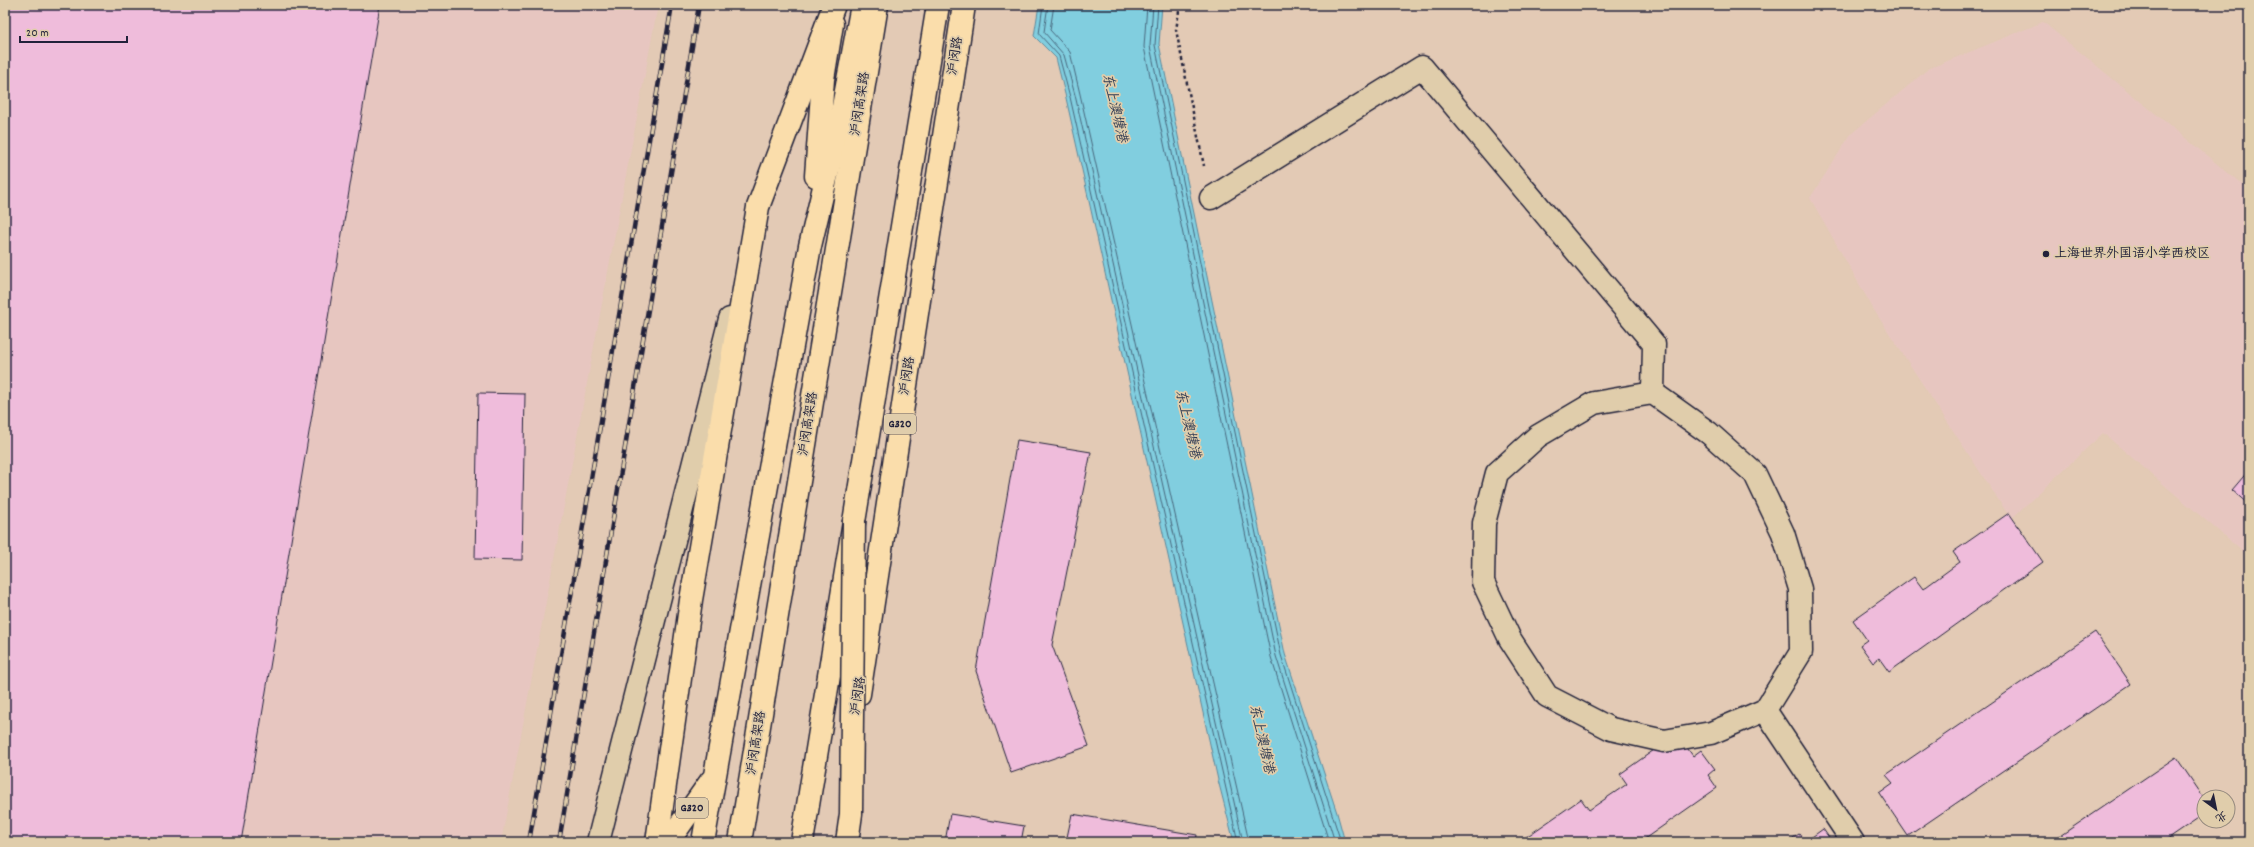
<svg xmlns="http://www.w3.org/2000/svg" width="2254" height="847" font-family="Dekko,'LXGW WenKai TC',sans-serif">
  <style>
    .built { fill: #e7c6c0 }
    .water { fill: #81cedf; stroke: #5b899d }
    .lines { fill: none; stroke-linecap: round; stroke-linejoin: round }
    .shore { stroke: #48677d; stroke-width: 1 }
    .building { fill: #efbcdb; stroke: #22223b }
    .minor-casing { stroke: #22223b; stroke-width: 25 }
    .secondary-casing { stroke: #22223b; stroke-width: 25 }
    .primary-casing { stroke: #22223b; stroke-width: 25 }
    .trunk-casing { stroke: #22223b; stroke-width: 25 }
    .path { stroke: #22223b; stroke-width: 2.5; stroke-dasharray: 3 3; stroke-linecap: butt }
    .minor { stroke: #e0cdab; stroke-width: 22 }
    .secondary { stroke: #e0cdab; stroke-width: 22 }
    .primary { stroke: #faddab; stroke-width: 22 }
    .trunk { stroke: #faddab; stroke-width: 22 }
    .rail-casing { stroke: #22223b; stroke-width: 4.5 }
    .rail { stroke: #e0cdab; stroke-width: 3; stroke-dasharray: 9; stroke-linecap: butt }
    .trunk-bridge-casing { stroke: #22223b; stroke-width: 25; stroke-linecap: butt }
    .trunk-bridge { stroke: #faddab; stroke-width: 22 }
    .poi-dot { fill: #22223b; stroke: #e0cdab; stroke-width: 1.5 }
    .labels { text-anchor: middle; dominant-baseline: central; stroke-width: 3.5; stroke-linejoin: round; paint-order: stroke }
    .shield { fill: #e0cdab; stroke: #5b555d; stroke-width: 1 }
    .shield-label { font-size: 12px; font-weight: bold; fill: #22223b }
    .street-label { font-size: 13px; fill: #22223b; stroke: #e0cdab }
    .poi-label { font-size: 13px; fill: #22223b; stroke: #e0cdab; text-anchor: start }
    .water-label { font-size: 14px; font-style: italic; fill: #303c54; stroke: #e0cdab }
  </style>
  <rect width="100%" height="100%" fill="#e3cab5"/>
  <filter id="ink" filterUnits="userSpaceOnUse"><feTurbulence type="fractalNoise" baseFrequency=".025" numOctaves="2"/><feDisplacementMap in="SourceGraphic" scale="8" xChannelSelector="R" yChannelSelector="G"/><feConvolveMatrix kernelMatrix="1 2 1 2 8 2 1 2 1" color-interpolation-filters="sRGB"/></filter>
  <g filter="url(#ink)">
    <g class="built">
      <path d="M 5,5 L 658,5 L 501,842 L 5,842 Z"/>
      <path d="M 2043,22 L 2249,190 L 2249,557 L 2103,433 L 2011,519 L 1874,310 L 1810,198 L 1851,134 L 1928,69 Z"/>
    </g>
    <path class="water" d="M 1039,5 L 1162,5 L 1159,44 L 1285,654 L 1337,813 L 1345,842 L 1234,842 L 1218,780 L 1066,98 L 1056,58 L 1034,36 Z"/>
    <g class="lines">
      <g class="shore">
        <path d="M 1043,5 L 1039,34 L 1059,56 L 1070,97 L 1238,842"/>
        <path d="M 1048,5 L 1044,32 L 1064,55 L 1075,95 L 1243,842"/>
        <path d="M 1054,5 L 1050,30 L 1070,52 L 1080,94 L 1249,842"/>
        <path d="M 1147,5 L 1144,47 L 1271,657 L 1329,842"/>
        <path d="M 1153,5 L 1150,46 L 1276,656 L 1335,842"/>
        <path d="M 1158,5 L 1155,45 L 1281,655 L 1341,842"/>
      </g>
    </g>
    <g class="building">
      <path d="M 5,5 L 380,5 L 241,842 L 5,842 Z"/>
      <path d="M 478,393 L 525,394 L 522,560 L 475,559 Z"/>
      <path d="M 1017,440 L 1091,452 L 1052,645 L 1089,746 L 1011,773 L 976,671 Z"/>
      <path d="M 2249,470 L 2249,505 L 2232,490 Z"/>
      <path d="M 2009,513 L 2043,562 L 1889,672 L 1879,658 L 1873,663 L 1860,645 L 1867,640 L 1853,620 L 1914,577 L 1923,589 L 1960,562 L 1953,552 Z"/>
      <path d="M 2095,632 L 2131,684 L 1908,836 L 1879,793 L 1893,783 L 1886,775 Z"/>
      <path d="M 1677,734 L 1693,756 L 1701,750 L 1715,769 L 1708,775 L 1717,788 L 1640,842 L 1519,842 L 1581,799 L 1589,810 L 1627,784 L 1620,774 Z"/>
      <path d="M 2176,757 L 2204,798 L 2204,814 L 2163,842 L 2051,842 Z"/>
      <path d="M 950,814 L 1024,826 L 1021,842 L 945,842 Z"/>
      <path d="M 1072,814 L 1197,835 L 1196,842 L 1066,842 Z"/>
      <path d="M 1823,829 L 1832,842 L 1787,842 L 1799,834 L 1805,842 Z"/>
    </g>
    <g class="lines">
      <defs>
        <g id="minor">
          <path d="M 1211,198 L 1422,67 L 1654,344 L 1653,393"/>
          <path d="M 1653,393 L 1709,433 L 1755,474 L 1783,533 L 1800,589 L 1801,652 L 1765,710 L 1711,733 L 1664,741 L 1611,729 L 1547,696 L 1510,639 L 1483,582 L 1484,523 L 1497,473 L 1538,436 L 1594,403 Z"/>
          <path d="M 1765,710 L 1853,842"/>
        </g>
        <path id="secondary" d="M 598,842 L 730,319"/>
        <g id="primary">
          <path d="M 816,176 L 823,79 L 832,24"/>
          <path d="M 859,694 L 964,5"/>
          <path d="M 668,842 L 711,781"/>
          <path d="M 703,842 L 810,246 L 843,107 L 862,5"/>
        </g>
        <g id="trunk">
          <path d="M 657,842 L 691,600 L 758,207 L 834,5"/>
          <path d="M 740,842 L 877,5"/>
          <path d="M 802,842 L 938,5"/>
        </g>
      </defs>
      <use href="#minor" class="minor-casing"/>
      <use href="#secondary" class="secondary-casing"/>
      <use href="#primary" class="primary-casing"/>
      <use href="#trunk" class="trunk-casing"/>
      <path class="path" d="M 1180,5 L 1176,30 L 1204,166"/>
      <use href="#minor" class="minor"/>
      <use href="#secondary" class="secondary"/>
      <use href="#primary" class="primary"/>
      <use href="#trunk" class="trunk"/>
      <defs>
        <g id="rail">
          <path d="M 529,842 L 672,5"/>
          <path d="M 559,842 L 699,5"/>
        </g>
      </defs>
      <use href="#rail" class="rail-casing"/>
      <use href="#rail" class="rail"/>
      <defs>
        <path id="trunk-bridge" d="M 847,842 L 851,814 L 854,520"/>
      </defs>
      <use href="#trunk-bridge" class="trunk-bridge-casing"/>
      <use href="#trunk-bridge" class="trunk-bridge"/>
    </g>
  </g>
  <circle class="poi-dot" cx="2046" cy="254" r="4"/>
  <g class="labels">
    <g class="shield">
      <rect x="884" y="414" width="32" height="20" rx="3"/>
      <rect x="676" y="798" width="32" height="20" rx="3"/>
    </g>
    <g class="shield-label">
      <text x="900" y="424">G320</text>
      <text x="692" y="808">G320</text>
    </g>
    <g class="street-label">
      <text transform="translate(956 56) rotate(-81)">沪闵路</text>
      <text transform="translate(861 104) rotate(-81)">沪闵高架路</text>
      <text transform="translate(908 376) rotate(-81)">沪闵路</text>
      <text transform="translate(809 424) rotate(-81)">沪闵高架路</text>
      <text transform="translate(859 696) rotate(-81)">沪闵路</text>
      <text transform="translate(757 743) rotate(-81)">沪闵高架路</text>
    </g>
    <g class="poi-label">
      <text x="2054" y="254">上海世界外国语小学西校区</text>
    </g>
    <g class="water-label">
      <text transform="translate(1114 108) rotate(77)">东上澳塘港</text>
      <text transform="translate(1187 424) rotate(77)">东上澳塘港</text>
      <text transform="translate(1261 739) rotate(77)">东上澳塘港</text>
    </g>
  </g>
  <rect width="2254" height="847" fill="none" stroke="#e0cdab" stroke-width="20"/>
  <rect x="10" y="10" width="2234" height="827" fill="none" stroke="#22223b" stroke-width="1.5" filter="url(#ink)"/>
  <g transform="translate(2216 809) rotate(147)"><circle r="19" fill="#e0cdab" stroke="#94897e"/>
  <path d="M0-3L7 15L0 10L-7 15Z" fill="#22223b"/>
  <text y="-6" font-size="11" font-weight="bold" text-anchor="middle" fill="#22223b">北</text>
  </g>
  <path d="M20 36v6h107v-6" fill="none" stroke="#22223b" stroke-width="2"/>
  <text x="26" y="36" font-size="12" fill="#22223b" stroke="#e0cdab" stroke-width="3" paint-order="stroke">20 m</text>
</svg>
